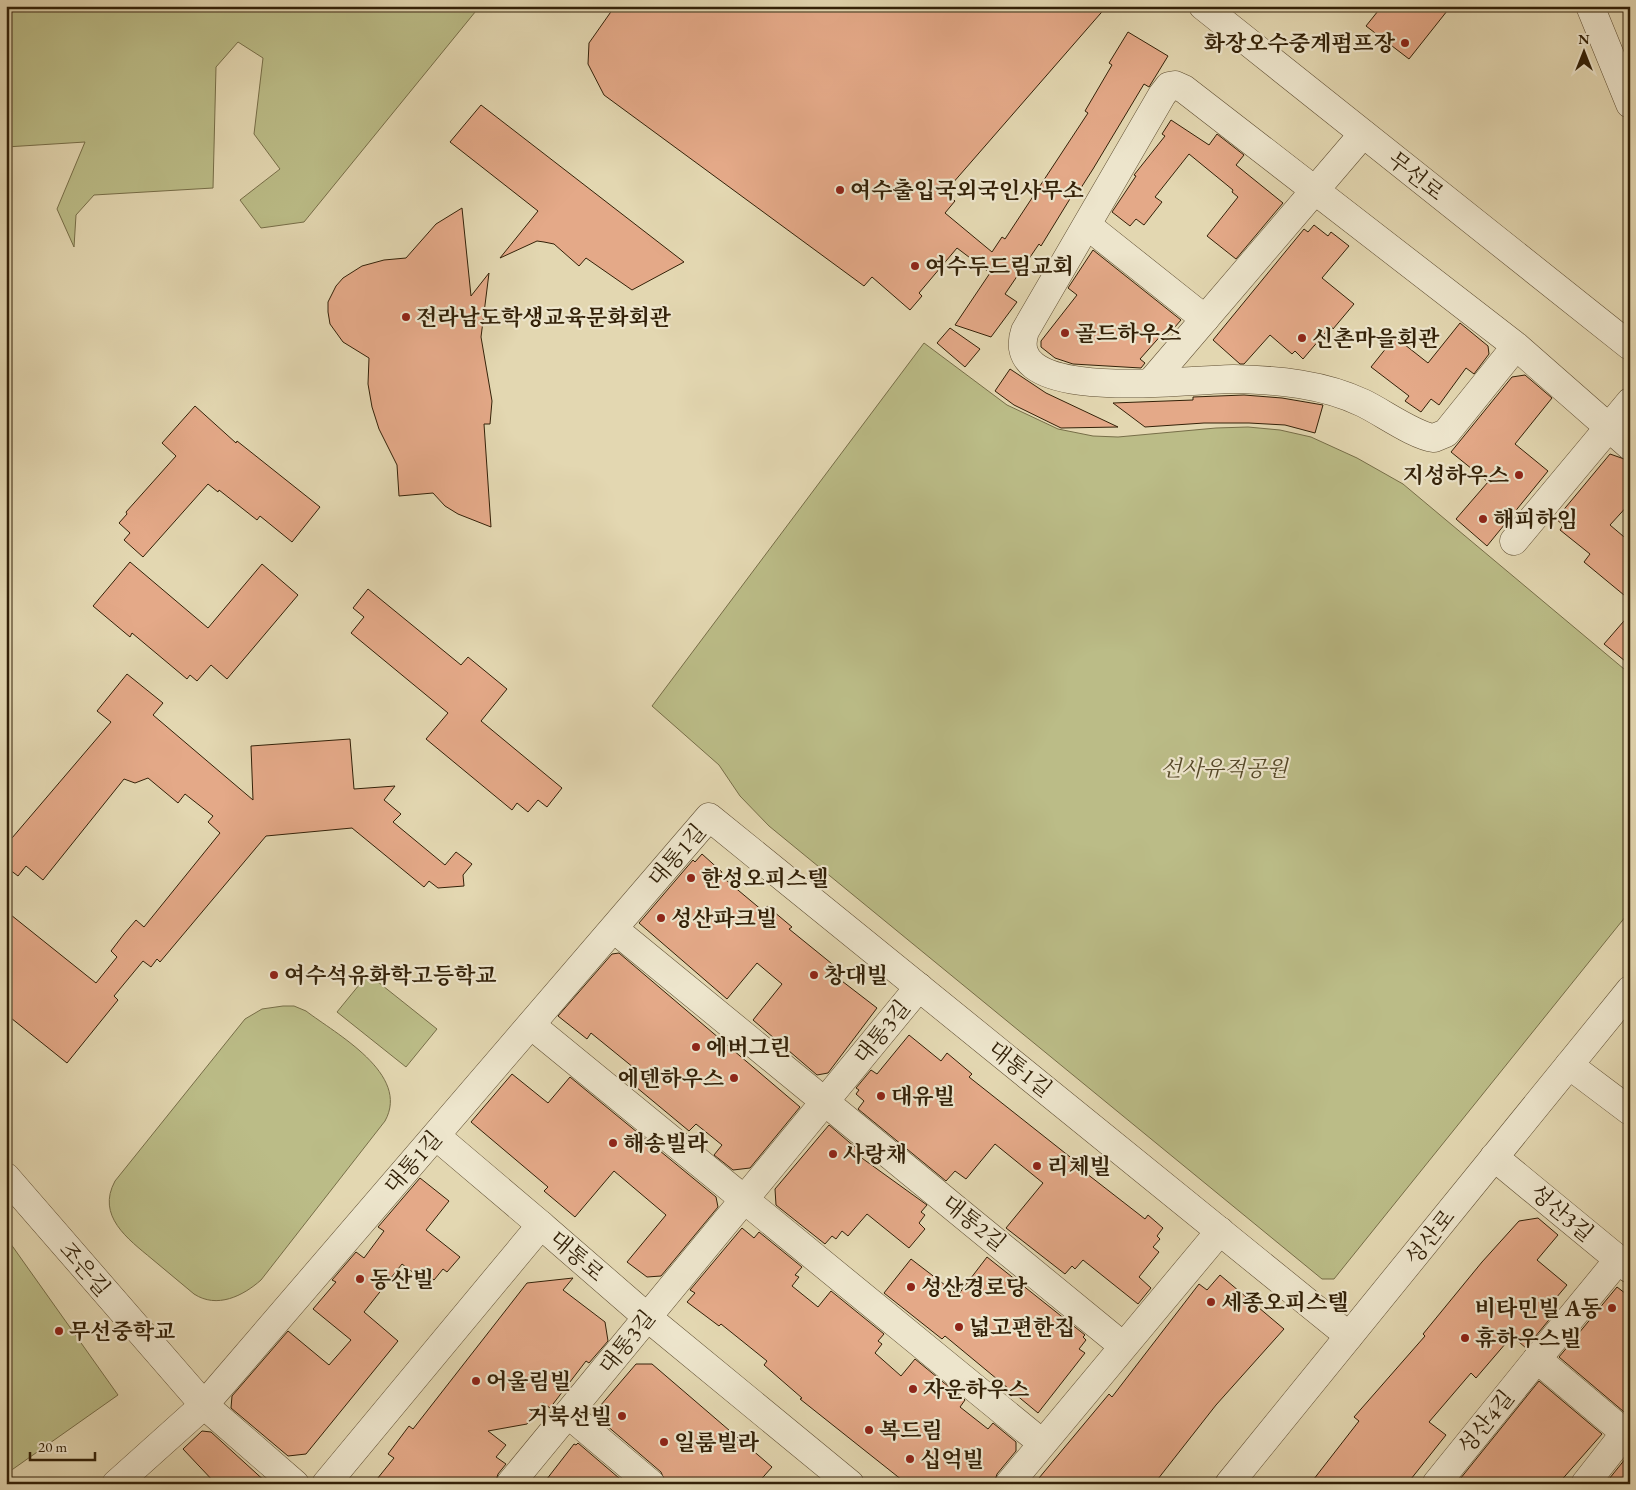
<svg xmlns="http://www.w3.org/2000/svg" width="1636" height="1490" font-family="'EB Garamond','Noto Serif KR',serif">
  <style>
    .green { fill: #bbbc87; stroke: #776e48 }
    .building { fill: #e4a988; stroke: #332108 }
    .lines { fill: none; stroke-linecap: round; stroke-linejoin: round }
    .minor-casing { stroke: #5f4e32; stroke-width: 29 }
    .minor { stroke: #ede5cc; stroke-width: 28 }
    .poi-dot { fill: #8f2418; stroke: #ede5cc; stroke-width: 2 }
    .labels { text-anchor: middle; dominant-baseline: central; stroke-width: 4.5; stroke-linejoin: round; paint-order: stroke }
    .poi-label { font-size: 22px; font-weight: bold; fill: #332108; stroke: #ede5cc; text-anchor: start }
    .street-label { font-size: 22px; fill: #332108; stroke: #ede5cc }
    .park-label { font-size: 22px; font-style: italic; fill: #554828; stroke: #ede5cc }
  </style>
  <rect width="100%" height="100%" fill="#e3d7b1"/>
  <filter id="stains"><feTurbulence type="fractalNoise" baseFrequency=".004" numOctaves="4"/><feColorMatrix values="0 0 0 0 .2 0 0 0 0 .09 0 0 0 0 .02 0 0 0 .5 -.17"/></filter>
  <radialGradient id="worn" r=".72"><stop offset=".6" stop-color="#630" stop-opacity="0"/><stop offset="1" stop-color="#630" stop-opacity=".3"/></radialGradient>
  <g class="green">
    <path d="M 6,6 L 480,6 L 304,222 L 261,228 L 240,200 L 280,169 L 254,134 L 263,58 L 238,42 L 216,67 L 213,188 L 94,195 L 76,215 L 74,247 L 57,209 L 85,142 L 6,147 Z"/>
    <path d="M 924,343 L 1007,405 L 1058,429 L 1093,436 L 1118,437 L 1216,428 L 1248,427 L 1280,430 L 1311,437 L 1357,458 L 1403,484 L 1630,674 L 1630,911 L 1334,1279 L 1322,1279 L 769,826 L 740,796 L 719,765 L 652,706 Z"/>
    <path d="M 368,974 L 437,1029 L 406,1067 L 337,1012 Z"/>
    <path d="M 283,1006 L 294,1006 L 306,1011 C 336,1034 411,1074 385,1121 L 261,1280 C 243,1296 217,1309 194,1294 C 180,1282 166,1271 152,1259 C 128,1239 96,1216 115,1181 L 245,1019 L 262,1009 Z"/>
    <path d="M 8,1240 L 118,1395 L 6,1474 L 6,1241 Z"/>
  </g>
  <g class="building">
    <path d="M 615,6 L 1107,6 L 945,192 L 955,201 L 945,213 L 992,252 L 1002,237 L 1005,239 L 1088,113 L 1085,111 L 1112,65 L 1109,63 L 1128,32 L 1168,56 L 1149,87 L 1144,84 L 1093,169 L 1079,191 L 1076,189 L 1041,246 L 1039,244 L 1005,294 L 1017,302 L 991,337 L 955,325 L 990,273 L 957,248 L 919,293 L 922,296 L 910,310 L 872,277 L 864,286 L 604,95 L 588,64 L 589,43 Z"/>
    <path d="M 1382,6 L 1451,6 L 1409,59 L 1366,26 Z"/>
    <path d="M 481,105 L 684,262 L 632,290 L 586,258 L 579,266 L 554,244 L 544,242 L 537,241 L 500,258 L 538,211 L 450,142 Z"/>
    <path d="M 1171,120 L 1209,145 L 1217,134 L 1244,155 L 1236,165 L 1283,203 L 1236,259 L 1207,236 L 1238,197 L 1232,192 L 1233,190 L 1189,154 L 1155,197 L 1162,202 L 1144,225 L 1136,219 L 1130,226 L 1112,212 L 1136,176 L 1134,175 L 1165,136 L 1162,134 Z"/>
    <path d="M 462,208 L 471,296 L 489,273 L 481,337 L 492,401 L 490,424 L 484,424 L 491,527 L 458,514 L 445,506 L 433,493 L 399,496 L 397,465 L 379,429 L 372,407 L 368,384 L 369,358 L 343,342 L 330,324 L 328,312 L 328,302 L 336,286 L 343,278 L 362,266 L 384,260 L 406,258 L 436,224 Z"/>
    <path d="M 1314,225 L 1328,236 L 1331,232 L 1349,246 L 1322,278 L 1354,304 L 1333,329 L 1331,326 L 1303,359 L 1295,351 L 1292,354 L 1270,335 L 1244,364 L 1240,364 L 1213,340 L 1304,229 L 1308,232 Z"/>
    <path d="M 1093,250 L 1181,320 L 1168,335 L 1164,332 L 1140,359 L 1145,363 L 1141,368 L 1073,364 L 1055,358 L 1041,347 L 1041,341 L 1077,295 L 1068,288 Z"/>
    <path d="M 1460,323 L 1488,346 L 1489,354 L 1474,374 L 1466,368 L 1439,405 L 1431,399 L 1421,412 L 1405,401 L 1409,396 L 1371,367 L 1395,337 L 1428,363 Z"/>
    <path d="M 950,328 L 980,349 L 965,367 L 937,343 Z"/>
    <path d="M 1010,369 L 1046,393 L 1118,427 L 1061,428 L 1014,405 L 995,391 Z"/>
    <path d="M 1525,375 L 1552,398 L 1515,444 L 1548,471 L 1487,546 L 1456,519 L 1488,482 L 1451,452 L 1512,377 Z"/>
    <path d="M 1244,395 L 1282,398 L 1323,405 L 1315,433 L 1285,425 L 1249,423 L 1204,423 L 1145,427 L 1113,403 L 1193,400 L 1193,397 Z"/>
    <path d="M 195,406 L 236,443 L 237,441 L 320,507 L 292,542 L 260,516 L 257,520 L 219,490 L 218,492 L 208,484 L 143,557 L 124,540 L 130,533 L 119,523 L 127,514 L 126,512 L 176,456 L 162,443 Z"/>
    <path d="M 1610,454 L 1630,461 L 1630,503 L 1610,525 L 1630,542 L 1630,600 L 1584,562 L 1590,554 L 1560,530 L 1563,525 L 1556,519 Z"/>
    <path d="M 130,562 L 208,628 L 262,564 L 298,595 L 227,679 L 211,665 L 197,681 L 190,675 L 187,679 L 132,633 L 130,637 L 93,606 Z"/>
    <path d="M 368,589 L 461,665 L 468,657 L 507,689 L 481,721 L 562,788 L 547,807 L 538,800 L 528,812 L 517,803 L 512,810 L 426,739 L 448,713 L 351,633 L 364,617 L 353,608 Z"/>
    <path d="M 1630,614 L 1630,665 L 1604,644 Z"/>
    <path d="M 127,674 L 163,703 L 153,715 L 253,800 L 251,746 L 350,739 L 354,789 L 395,786 L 384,800 L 401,814 L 393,822 L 445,865 L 456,852 L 472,864 L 463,875 L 464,886 L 438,888 L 429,881 L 424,887 L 352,828 L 266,836 L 160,962 L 157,959 L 151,967 L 143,961 L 114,996 L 118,1000 L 67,1063 L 6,1014 L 6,911 L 96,983 L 117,957 L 111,951 L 124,934 L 136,920 L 144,927 L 220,833 L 208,822 L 213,816 L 185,794 L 178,803 L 148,778 L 135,783 L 124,779 L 43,880 L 26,866 L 18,876 L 6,867 L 6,845 L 111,722 L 97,711 Z"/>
    <path d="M 702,854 L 722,872 L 720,875 L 763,911 L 767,906 L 792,927 L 789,929 L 842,972 L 838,978 L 877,1008 L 828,1073 L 817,1075 L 753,1020 L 782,984 L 757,963 L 727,999 L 639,923 L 693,860 L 695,862 Z"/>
    <path d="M 619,953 L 800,1107 L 750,1168 L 733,1170 L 714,1155 L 722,1145 L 696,1124 L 689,1131 L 630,1082 L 639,1072 L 591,1033 L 587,1039 L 558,1016 L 612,954 Z"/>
    <path d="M 909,1035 L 941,1061 L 947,1053 L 972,1074 L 969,1077 L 1084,1168 L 1082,1170 L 1145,1219 L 1148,1215 L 1163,1228 L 1157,1236 L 1160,1239 L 1153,1247 L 1159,1252 L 1139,1277 L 1151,1288 L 1138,1304 L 1083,1260 L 1075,1269 L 1072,1266 L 1065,1274 L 1006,1228 L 1043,1183 L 995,1144 L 966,1179 L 955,1171 L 946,1181 L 858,1109 L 864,1101 L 856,1094 L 859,1090 L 856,1088 L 871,1070 L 877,1074 Z"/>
    <path d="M 512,1074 L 548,1103 L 570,1077 L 716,1197 L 718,1207 L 661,1276 L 647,1277 L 627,1262 L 666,1215 L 614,1171 L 575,1217 L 544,1191 L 548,1187 L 471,1122 Z"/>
    <path d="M 829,1125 L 862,1153 L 859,1156 L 927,1205 L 921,1212 L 925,1215 L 919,1223 L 925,1229 L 909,1248 L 867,1214 L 848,1236 L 842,1231 L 836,1239 L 832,1236 L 825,1244 L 776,1205 L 775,1189 Z"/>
    <path d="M 420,1178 L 449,1201 L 426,1230 L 460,1257 L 447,1272 L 443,1269 L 434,1280 L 431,1278 L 427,1283 L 402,1264 L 364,1312 L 398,1341 L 306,1454 L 288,1456 L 231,1408 L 232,1396 L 288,1331 L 329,1365 L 351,1340 L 313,1309 L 336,1282 L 332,1280 L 356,1252 L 364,1258 L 384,1231 L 378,1227 Z"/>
    <path d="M 1538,1218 L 1558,1235 L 1537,1260 L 1567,1285 L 1550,1305 L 1557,1310 L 1526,1348 L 1512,1336 L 1476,1378 L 1471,1373 L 1429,1422 L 1446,1435 L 1407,1484 L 1310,1484 L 1359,1421 L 1354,1417 L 1425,1336 L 1423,1334 L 1482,1262 L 1519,1221 Z"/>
    <path d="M 742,1228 L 754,1238 L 759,1232 L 802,1267 L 795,1275 L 799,1277 L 792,1286 L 818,1307 L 831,1291 L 884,1334 L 878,1341 L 882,1344 L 875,1353 L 901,1376 L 915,1359 L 965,1400 L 960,1407 L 988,1429 L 993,1423 L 1016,1442 L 1016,1451 L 997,1474 L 994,1484 L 907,1484 L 800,1399 L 802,1398 L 764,1365 L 767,1361 L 721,1324 L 719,1326 L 687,1302 L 695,1293 L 690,1290 Z"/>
    <path d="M 987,1257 L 1085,1335 L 1083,1337 L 1086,1340 L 1079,1349 L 1085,1353 L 1038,1413 L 945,1336 L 942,1339 L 884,1293 L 911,1259 L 958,1295 Z"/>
    <path d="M 1220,1275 L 1284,1329 L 1216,1405 L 1154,1484 L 1034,1484 L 1109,1394 L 1112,1397 L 1199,1284 L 1207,1290 Z"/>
    <path d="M 573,1278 L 563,1290 L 605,1322 L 608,1341 L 589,1363 L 586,1361 L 550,1408 L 543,1403 L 527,1424 L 488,1431 L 506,1445 L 496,1457 L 506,1464 L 498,1474 L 495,1484 L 373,1484 L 394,1458 L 388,1454 L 409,1426 L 413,1429 L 527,1283 Z"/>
    <path d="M 1617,1287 L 1630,1297 L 1630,1417 L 1559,1357 Z"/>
    <path d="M 636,1364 L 652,1364 L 772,1467 L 757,1484 L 666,1484 L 661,1472 L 599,1419 L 606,1411 L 600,1406 Z"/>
    <path d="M 1539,1381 L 1602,1434 L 1558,1484 L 1456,1484 Z"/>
    <path d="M 202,1431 L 211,1432 L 268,1484 L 216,1484 L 183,1449 Z"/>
    <path d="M 578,1443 L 626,1484 L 543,1484 L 574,1444 L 576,1445 Z"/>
    <path d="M 1630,1453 L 1630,1484 L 1613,1484 L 1609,1479 Z"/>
  </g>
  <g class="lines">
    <defs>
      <g id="minor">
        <path d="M 1203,6 L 1630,346"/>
        <path d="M 1590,6 L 1630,104"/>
        <path d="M 1088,226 L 1205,319"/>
        <path d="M 1516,346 L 1446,433 L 1434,438 C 1415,436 1382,412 1363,403 C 1323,384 1278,380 1234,379 C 1198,378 999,407 1025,331 L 1162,95 L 1169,86 L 1175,85 L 1184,89 L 1516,346 L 1630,446"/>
        <path d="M 1151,382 L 1363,134"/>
        <path d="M 1514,541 L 1630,402"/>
        <path d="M 614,929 L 1123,1346"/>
        <path d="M 531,1025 L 1042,1443"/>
        <path d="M 1569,1065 L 1630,1111"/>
        <path d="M 436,1136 L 541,1225"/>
        <path d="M 1494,1157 L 1630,1269"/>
        <path d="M 6,1177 L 204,1405 L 295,1484"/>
        <path d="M 1537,1359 L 1619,1259"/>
        <path d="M 568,1414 L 651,1484"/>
        <path d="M 116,1484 L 204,1405 L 709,817 L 1349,1336"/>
        <path d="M 326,1484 L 541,1225 L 647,1317 L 850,1484"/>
        <path d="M 510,1484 L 919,987"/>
        <path d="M 1009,1484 L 1220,1231"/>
        <path d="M 1229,1484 L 1630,990"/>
        <path d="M 1436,1484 L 1537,1359 L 1625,1433"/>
        <path d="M 1585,1484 L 1625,1433 L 1630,1437"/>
      </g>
    </defs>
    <use href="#minor" class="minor-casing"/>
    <use href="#minor" class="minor"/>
  </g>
  <g class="poi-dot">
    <circle cx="1405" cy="43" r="5"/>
    <circle cx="840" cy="190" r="5"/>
    <circle cx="915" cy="266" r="5"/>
    <circle cx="406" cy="317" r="5"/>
    <circle cx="1065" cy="333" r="5"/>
    <circle cx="1302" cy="338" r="5"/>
    <circle cx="1519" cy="475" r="5"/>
    <circle cx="1483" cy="519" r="5"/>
    <circle cx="691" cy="878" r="5"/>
    <circle cx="661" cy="918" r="5"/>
    <circle cx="274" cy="975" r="5"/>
    <circle cx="814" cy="975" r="5"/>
    <circle cx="696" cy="1047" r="5"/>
    <circle cx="734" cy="1078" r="5"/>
    <circle cx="881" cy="1096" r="5"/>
    <circle cx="613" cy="1143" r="5"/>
    <circle cx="833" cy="1154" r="5"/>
    <circle cx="1037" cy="1166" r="5"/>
    <circle cx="360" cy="1279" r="5"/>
    <circle cx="911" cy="1287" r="5"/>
    <circle cx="1211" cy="1302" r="5"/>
    <circle cx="1612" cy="1308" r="5"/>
    <circle cx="959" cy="1327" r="5"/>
    <circle cx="59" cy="1331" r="5"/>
    <circle cx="1465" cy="1338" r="5"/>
    <circle cx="476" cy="1381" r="5"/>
    <circle cx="913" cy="1389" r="5"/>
    <circle cx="622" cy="1416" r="5"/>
    <circle cx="869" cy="1430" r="5"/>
    <circle cx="664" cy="1442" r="5"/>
    <circle cx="910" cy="1459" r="5"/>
  </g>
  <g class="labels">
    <g class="poi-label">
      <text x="1395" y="43" text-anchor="end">화장오수중계펌프장</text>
      <text x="850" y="190">여수출입국외국인사무소</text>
      <text x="925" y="266">여수두드림교회</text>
      <text x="416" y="317">전라남도학생교육문화회관</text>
      <text x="1075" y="333">골드하우스</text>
      <text x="1312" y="338">신촌마을회관</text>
      <text x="1509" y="475" text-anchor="end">지성하우스</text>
      <text x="1493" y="519">해피하임</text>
      <text x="701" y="878">한성오피스텔</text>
      <text x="671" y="918">성산파크빌</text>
      <text x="284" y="975">여수석유화학고등학교</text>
      <text x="824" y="975">창대빌</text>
      <text x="706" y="1047">에버그린</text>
      <text x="724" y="1078" text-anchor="end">에덴하우스</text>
      <text x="891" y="1096">대유빌</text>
      <text x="623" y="1143">해송빌라</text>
      <text x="843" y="1154">사랑채</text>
      <text x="1047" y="1166">리체빌</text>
      <text x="370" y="1279">동산빌</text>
      <text x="921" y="1287">성산경로당</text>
      <text x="1221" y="1302">세종오피스텔</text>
      <text x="1602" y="1308" text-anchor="end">비타민빌 A동</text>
      <text x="969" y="1327">넓고편한집</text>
      <text x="69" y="1331">무선중학교</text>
      <text x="1475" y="1338">휴하우스빌</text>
      <text x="486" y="1381">어울림빌</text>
      <text x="923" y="1389">자운하우스</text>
      <text x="612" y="1416" text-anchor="end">거북선빌</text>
      <text x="879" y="1430">복드림</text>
      <text x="674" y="1442">일룸빌라</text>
      <text x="920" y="1459">십억빌</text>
    </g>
    <g class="street-label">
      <text transform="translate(1416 176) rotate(38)">무선로</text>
      <text transform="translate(677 855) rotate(-49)">대통1길</text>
      <text transform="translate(882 1032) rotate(-51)">대통3길</text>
      <text transform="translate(1020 1069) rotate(39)">대통1길</text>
      <text transform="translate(413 1162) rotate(-49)">대통1길</text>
      <text transform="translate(1562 1213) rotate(40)">성산3길</text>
      <text transform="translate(974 1223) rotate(39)">대통2길</text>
      <text transform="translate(1430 1237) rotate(-51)">성산로</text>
      <text transform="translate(577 1256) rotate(41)">대통로</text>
      <text transform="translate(85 1269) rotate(49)">조은길</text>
      <text transform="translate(627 1342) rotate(-51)">대통3길</text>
      <text transform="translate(1486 1422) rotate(-51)">성산4길</text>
    </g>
    <g class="park-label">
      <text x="1224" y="768">선사유적공원</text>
    </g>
  </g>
  <rect width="1636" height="1490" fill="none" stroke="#e3d7b1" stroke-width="25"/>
  <rect x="8" y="8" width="1621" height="1475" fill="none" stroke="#332108" stroke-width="2.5"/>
  <rect x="12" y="12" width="1611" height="1465" fill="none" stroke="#332108"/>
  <g transform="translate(1584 52)" stroke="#ede5cc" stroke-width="4" paint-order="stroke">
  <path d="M0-4L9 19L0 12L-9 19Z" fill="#332108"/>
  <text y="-8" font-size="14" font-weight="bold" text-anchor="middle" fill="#332108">N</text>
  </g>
  <path d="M30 1452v8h65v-8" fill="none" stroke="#332108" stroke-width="2.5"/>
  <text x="38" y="1452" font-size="15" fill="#332108" stroke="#ede5cc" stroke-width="4" paint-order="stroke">20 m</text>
  <rect width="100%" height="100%" filter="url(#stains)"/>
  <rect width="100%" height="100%" fill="url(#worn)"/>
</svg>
